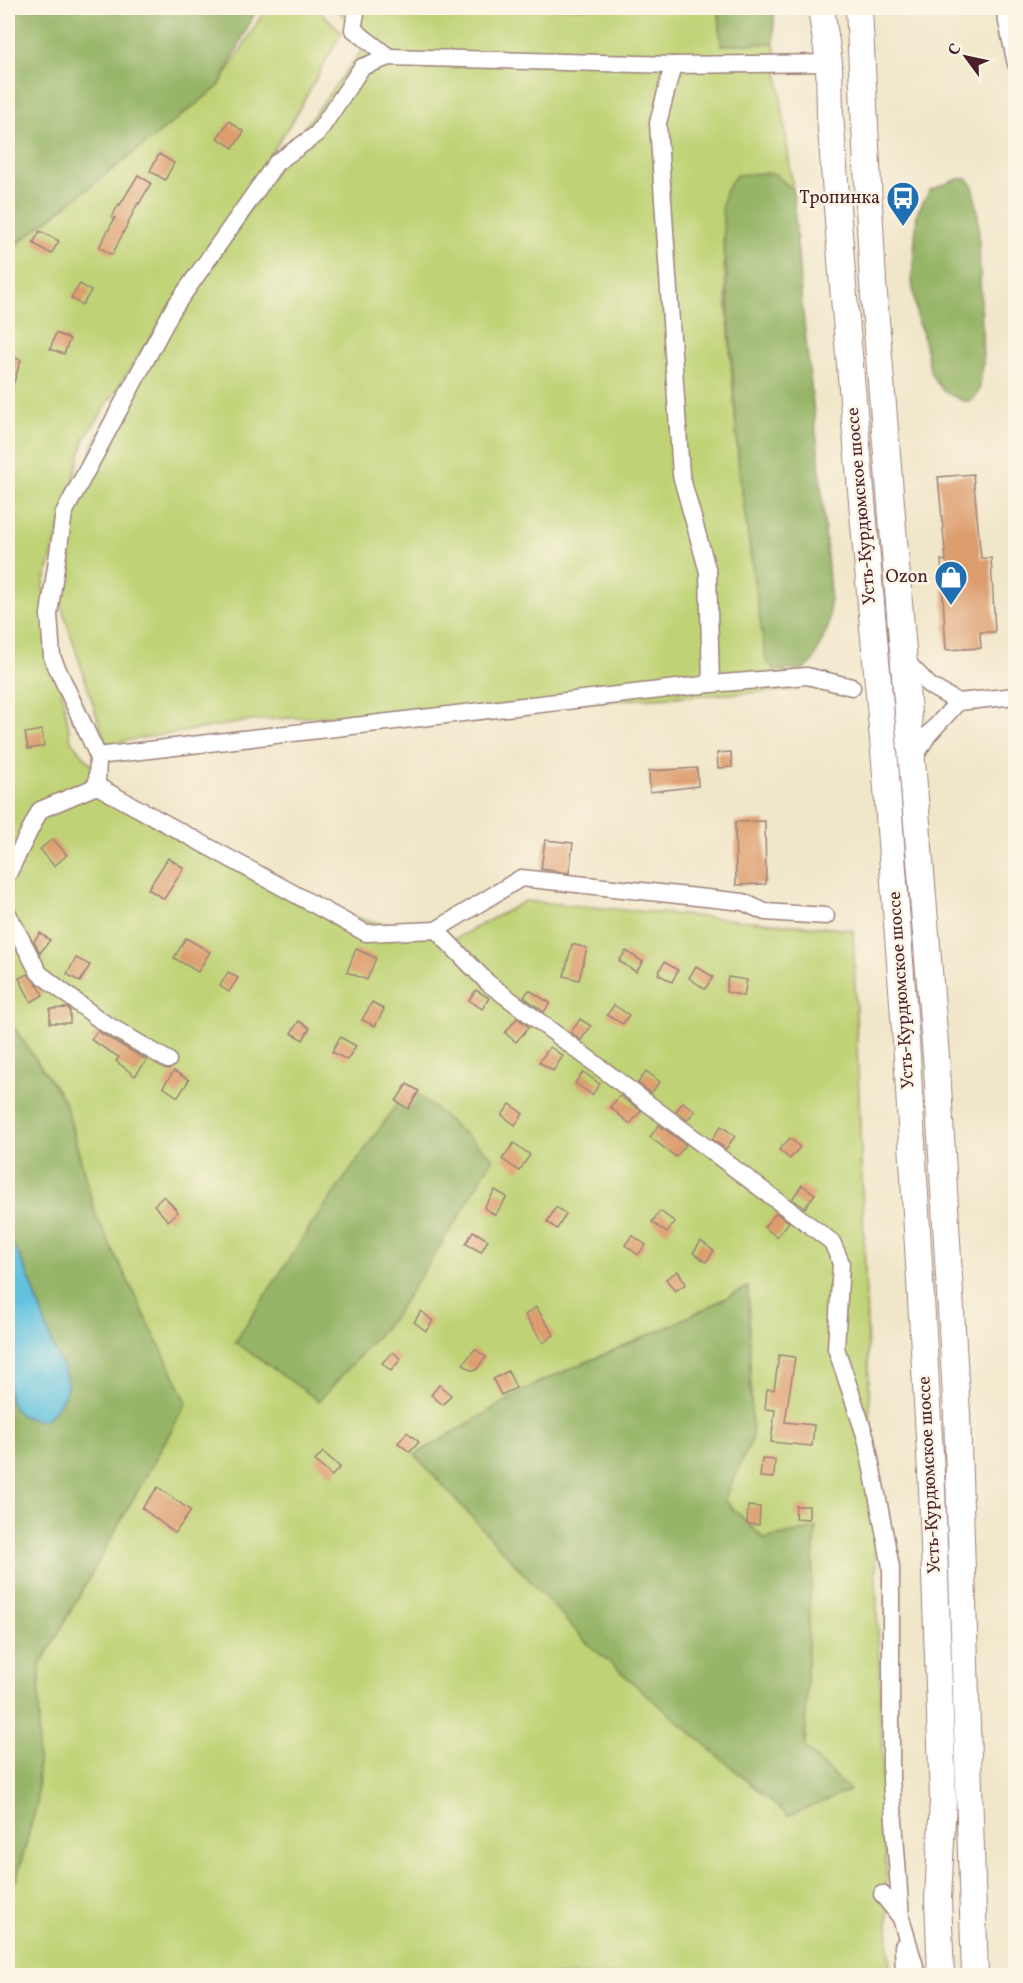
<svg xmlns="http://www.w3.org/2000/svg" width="1023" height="1983" font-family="Vollkorn,serif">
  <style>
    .green { fill: #bfd376; stroke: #847950; stroke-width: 1.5; fill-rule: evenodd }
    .forest { fill: #97b567; stroke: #706a49; stroke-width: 1.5 }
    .water { fill: #61c2df; stroke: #567085; stroke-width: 1.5 }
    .building { fill: #dd9c6d }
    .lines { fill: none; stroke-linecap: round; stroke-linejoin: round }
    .street-casing { stroke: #9d827a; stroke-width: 19 }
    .primary-casing { stroke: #9d827a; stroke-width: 28 }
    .street { stroke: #fff; stroke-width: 16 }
    .primary { stroke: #fff; stroke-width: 26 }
    .labels { text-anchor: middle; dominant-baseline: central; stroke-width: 5; stroke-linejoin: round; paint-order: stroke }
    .poi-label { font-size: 18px; fill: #4a1f2b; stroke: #fcf5e5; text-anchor: end }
    .street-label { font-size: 18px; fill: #4a1f2b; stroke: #fcf5e5 }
  </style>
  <rect width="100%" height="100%" fill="#fcf5e5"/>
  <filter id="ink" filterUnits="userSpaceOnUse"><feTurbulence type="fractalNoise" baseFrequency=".0167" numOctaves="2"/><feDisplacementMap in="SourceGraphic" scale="12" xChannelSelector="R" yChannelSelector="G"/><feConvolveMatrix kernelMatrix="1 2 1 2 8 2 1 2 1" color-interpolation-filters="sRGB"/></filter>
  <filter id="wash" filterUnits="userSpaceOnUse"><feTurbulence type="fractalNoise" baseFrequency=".008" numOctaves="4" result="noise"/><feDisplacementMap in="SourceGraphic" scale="24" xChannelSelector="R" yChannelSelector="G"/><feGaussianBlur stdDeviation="1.35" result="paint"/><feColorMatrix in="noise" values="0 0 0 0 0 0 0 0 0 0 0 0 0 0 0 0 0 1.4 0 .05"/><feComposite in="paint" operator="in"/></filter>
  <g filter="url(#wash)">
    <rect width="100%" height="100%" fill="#f0e6c9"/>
    <g class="green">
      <path d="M 266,8 L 316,8 L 342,32 L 293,120 L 85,438 L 43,587 L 71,741 L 132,812 L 305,907 L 455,939 L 525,901 L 853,930 L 890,1975 L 8,1976 L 8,1889 L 16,1880 L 37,1804 L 40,1666 L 187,1402 L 96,1216 L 65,1102 L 8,1019 L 8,251 L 219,86 ZM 748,1287 L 752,1439 L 724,1500 L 764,1539 L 816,1528 L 809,1609 L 805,1748 L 849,1791 L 415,1455 L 533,1385 L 670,1326 Z"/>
      <path d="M 334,8 L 719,8 L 721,45 L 774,43 L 793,190 L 775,174 L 725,192 L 723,248 L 730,349 L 739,470 L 755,587 L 786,674 L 797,690 L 256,720 L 106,744 L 54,583 L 94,443 L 304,128 L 372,37 Z"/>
    </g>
    <g class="forest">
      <path d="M 8,8 L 257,8 L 219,86 L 8,251 Z"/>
      <path d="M 719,8 L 774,8 L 774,43 L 721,45 Z"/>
      <path d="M 764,173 L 775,174 L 793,190 L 801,295 L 819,460 L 830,593 L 829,625 L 812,663 L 803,670 L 776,670 L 766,662 L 739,470 L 722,206 L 725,192 L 736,175 Z"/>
      <path d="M 958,179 L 968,179 L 973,187 L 978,214 L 983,364 L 979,391 L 971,401 L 963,401 L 943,391 L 931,374 L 922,331 L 918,324 L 912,281 L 917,213 L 930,190 Z"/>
      <path d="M 8,1019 L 65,1102 L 96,1216 L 187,1402 L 40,1666 L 37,1804 L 16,1880 L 8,1889 L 8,1387 L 9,1399 L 22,1416 L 44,1420 L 68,1382 C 59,1362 51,1341 44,1320 C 34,1291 26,1263 8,1238 Z"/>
      <path d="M 409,1087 L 493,1158 L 458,1218 L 393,1318 L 319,1401 L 235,1342 L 306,1233 Z"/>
      <path d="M 748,1287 L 752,1439 L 724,1500 L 764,1539 L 816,1528 L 809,1609 L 805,1748 L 850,1791 L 788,1816 L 587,1643 L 415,1455 L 533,1385 L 670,1326 Z"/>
    </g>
    <path class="water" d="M 8,1238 C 31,1270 39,1309 53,1346 C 57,1357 68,1374 67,1385 C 66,1398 54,1412 45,1420 C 24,1419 18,1418 9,1399 Z"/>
    <g id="blocks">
      <g class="building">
        <path d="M 229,121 L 244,132 L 233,148 L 217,138 Z"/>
        <path d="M 159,154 L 174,163 L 165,180 L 150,171 Z"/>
        <path d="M 138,175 L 151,183 L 139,204 L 138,203 L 112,255 L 99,247 L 115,218 L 112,217 L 119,204 L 120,205 Z"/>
        <path d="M 40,231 L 59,241 L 51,254 L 33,243 Z"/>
        <path d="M 80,284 L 91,291 L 82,305 L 71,298 Z"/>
        <path d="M 56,333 L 70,339 L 64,354 L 50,349 Z"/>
        <path d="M 8,355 L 21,360 L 10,394 L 8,393 Z"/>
        <path d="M 973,474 L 981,558 L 991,558 L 995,632 L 980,632 L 981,648 L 946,650 L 941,560 L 946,561 L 938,477 Z"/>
        <path d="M 42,730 L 44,746 L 28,749 L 25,733 Z"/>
        <path d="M 731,752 L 732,767 L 718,768 L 717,753 Z"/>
        <path d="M 697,768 L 698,786 L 650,792 L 649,771 Z"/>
        <path d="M 765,821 L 766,884 L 736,885 L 735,822 Z"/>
        <path d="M 53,839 L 67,855 L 54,866 L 40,849 Z"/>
        <path d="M 545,840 L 573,843 L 569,873 L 541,869 Z"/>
        <path d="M 168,858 L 184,868 L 164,899 L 148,889 Z"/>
        <path d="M 40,933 L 50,940 L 40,953 L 34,941 Z"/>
        <path d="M 186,938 L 210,952 L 198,972 L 174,958 Z"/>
        <path d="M 572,944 L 587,948 L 579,980 L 564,976 Z"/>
        <path d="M 356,949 L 376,958 L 367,980 L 347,972 Z"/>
        <path d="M 626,951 L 643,962 L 636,972 L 619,961 Z"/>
        <path d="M 76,958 L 90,965 L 80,982 L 67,974 Z"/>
        <path d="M 664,962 L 678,970 L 672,982 L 658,974 Z"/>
        <path d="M 696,966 L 713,977 L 705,989 L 689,978 Z"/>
        <path d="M 228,972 L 238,978 L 229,992 L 220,986 Z"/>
        <path d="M 28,974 L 38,985 L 43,995 L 31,1002 L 19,978 Z"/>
        <path d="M 728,977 L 747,980 L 744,996 L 726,992 Z"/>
        <path d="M 476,990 L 489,998 L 482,1009 L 469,1000 Z"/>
        <path d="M 529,990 L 550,1003 L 544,1012 L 524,997 Z"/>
        <path d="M 372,1002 L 384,1009 L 375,1026 L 362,1020 Z"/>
        <path d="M 614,1005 L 629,1015 L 623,1024 L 607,1015 Z"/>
        <path d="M 67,1008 L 70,1010 L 70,1023 L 50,1023 L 50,1009 Z"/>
        <path d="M 517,1018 L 529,1027 L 516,1042 L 505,1033 Z"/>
        <path d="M 580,1019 L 591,1026 L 581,1040 L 571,1032 Z"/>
        <path d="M 299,1021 L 310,1028 L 303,1040 L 291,1033 Z"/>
        <path d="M 97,1031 L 147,1060 L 135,1076 L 116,1061 L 119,1057 L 91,1040 Z"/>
        <path d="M 340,1037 L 356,1046 L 347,1060 L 332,1052 Z"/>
        <path d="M 550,1047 L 563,1056 L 553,1071 L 539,1062 Z"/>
        <path d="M 174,1071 L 189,1080 L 178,1097 L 163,1087 Z"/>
        <path d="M 646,1071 L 660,1082 L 651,1093 L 638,1083 Z"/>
        <path d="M 583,1072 L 600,1084 L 592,1095 L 575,1083 Z"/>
        <path d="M 407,1084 L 419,1091 L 408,1109 L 396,1101 Z"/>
        <path d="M 620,1096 L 641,1111 L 630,1124 L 610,1107 Z"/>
        <path d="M 683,1102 L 695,1111 L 687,1120 L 676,1111 Z"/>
        <path d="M 510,1104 L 523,1114 L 515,1125 L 502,1115 Z"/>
        <path d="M 659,1125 L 686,1145 L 676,1157 L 650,1137 Z"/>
        <path d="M 721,1126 L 735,1136 L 726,1149 L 712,1139 Z"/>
        <path d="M 790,1138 L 800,1147 L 790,1159 L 779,1150 Z"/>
        <path d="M 514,1143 L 530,1155 L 519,1171 L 502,1159 Z"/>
        <path d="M 802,1185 L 815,1194 L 805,1208 L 792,1199 Z"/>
        <path d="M 495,1190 L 507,1197 L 495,1215 L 484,1208 Z"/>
        <path d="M 164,1196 L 178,1212 L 168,1221 L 154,1205 Z"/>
        <path d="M 556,1207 L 566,1214 L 557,1229 L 547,1222 Z"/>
        <path d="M 660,1211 L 675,1222 L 667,1233 L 652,1222 Z"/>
        <path d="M 776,1213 L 789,1222 L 777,1237 L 764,1227 Z"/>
        <path d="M 473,1231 L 488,1240 L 481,1252 L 466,1244 Z"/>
        <path d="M 632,1235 L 646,1245 L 638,1255 L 625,1245 Z"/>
        <path d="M 701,1241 L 714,1251 L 706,1262 L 693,1253 Z"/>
        <path d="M 678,1271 L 686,1284 L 675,1291 L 666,1279 Z"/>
        <path d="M 536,1307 L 554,1335 L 543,1343 L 525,1315 Z"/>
        <path d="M 421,1311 L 433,1321 L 426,1331 L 414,1322 Z"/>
        <path d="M 475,1349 L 486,1357 L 476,1370 L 471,1370 L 463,1364 Z"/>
        <path d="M 393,1352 L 401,1359 L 391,1371 L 382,1363 Z"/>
        <path d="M 779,1355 L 795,1357 L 785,1422 L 814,1425 L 812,1446 L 771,1442 L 775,1410 L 765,1409 L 767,1389 L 774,1390 Z"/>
        <path d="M 508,1371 L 516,1388 L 501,1395 L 493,1379 Z"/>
        <path d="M 439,1385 L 451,1395 L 443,1405 L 431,1395 Z"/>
        <path d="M 407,1432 L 419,1442 L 410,1452 L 398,1443 Z"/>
        <path d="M 323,1452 L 340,1467 L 332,1476 L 315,1461 Z"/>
        <path d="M 762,1459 L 775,1460 L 774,1478 L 760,1477 Z"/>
        <path d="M 158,1487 L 191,1511 L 175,1533 L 142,1508 Z"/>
        <path d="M 748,1506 L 760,1507 L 759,1525 L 747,1524 Z"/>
        <path d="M 796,1506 L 809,1506 L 809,1519 L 795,1518 Z"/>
      </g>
    </g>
  </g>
  <g filter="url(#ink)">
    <use href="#blocks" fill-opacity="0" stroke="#9d827a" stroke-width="1.5"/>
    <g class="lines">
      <defs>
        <g id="street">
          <path d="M 357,8 L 353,29 L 389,57"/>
          <path d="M 1004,8 L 1016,64"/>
          <path d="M 673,65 L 658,123 L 681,475 L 708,572 L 711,684"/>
          <path d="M 903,658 L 930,686 L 958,702 L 1016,696"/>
          <path d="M 98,756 L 711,684 L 807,676 L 852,687"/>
          <path d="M 912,762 L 928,735 L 958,702"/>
          <path d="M 97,786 L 98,756 L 52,657 L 49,614 L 64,513 L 173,309 L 276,163 L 317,134 L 362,67 L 389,57 L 673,65 L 829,63"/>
          <path d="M 8,874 L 40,810 L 97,786 L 366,933 L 436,930 L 488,983 L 832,1242 L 841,1263 L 836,1348 L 866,1438 L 891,1567 L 891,1779 L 901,1918 L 916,1970 L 920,1976"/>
          <path d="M 8,914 L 39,973 L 101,1021 L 168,1060"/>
          <path d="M 436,930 L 521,878 L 743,902 L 765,912 L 826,916"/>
          <path d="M 882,1894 L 901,1918"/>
          <path d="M 903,1946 L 904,1976"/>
        </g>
        <g id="primary">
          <path d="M 821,8 L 829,63 L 830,115 L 843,286 L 885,762 L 907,1056 L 932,1489 L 943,1800 L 938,1899 L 941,1976"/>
          <path d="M 859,8 L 873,283 L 937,1069 L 957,1414 L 975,1976"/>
        </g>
      </defs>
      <use href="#street" class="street-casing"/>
      <use href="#primary" class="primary-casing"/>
      <use href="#street" class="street"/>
      <use href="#primary" class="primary"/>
    </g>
  </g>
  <defs>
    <symbol id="bus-pin" viewBox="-11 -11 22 30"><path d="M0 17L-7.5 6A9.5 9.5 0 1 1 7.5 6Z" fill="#1f6fb2" stroke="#fcf5e5"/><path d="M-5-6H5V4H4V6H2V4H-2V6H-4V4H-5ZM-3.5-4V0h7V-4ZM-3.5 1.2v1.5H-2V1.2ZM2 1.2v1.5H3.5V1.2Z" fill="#fff"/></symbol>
    <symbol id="shop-pin" viewBox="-11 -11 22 30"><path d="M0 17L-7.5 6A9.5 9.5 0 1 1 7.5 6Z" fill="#1f6fb2" stroke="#fcf5e5"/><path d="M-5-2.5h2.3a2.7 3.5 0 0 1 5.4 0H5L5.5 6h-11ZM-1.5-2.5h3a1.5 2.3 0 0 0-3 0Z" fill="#fff"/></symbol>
  </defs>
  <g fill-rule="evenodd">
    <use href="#bus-pin" x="884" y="179" width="38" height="52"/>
    <use href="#shop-pin" x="932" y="558" width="38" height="52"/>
  </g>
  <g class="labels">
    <g class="poi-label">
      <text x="880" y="198">Тропинка</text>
      <text x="928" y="577">Ozon</text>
    </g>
    <g class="street-label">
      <text transform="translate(862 506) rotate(-95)">Усть-Курдюмское шоссе</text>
      <text transform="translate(902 990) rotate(-94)">Усть-Курдюмское шоссе</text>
      <text transform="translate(930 1475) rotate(-93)">Усть-Курдюмское шоссе</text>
    </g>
  </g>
  <rect width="1023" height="1983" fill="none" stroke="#fcf5e5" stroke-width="30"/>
  <g transform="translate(966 57) rotate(303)" stroke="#fcf5e5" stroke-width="4.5" paint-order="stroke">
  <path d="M0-4.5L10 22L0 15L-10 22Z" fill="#4a1f2b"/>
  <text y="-9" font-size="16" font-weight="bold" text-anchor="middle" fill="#4a1f2b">С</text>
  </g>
</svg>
